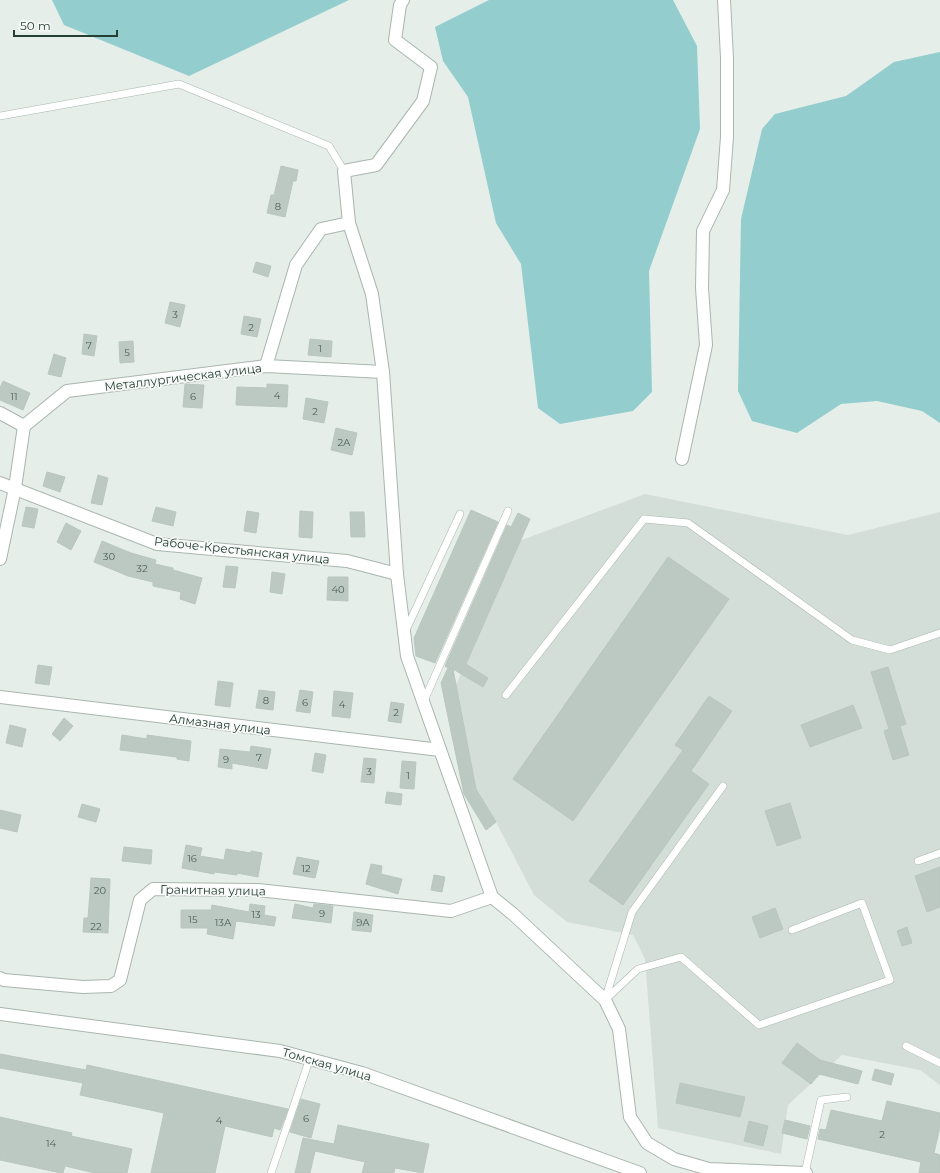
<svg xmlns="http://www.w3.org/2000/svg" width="940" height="1173" font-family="Montserrat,sans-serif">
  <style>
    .built { fill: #d4ded8 }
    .water { fill: #93cdce }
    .building { fill: #bcc8c2; stroke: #b9c7bf }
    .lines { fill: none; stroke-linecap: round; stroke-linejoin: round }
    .service-casing { stroke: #a9b6af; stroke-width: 8 }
    .minor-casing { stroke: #a9b6af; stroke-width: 14 }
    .tertiary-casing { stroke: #a9b6af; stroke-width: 14 }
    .service { stroke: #fff; stroke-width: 7 }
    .minor { stroke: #fff; stroke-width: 12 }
    .tertiary { stroke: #fff; stroke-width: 12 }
    .labels { text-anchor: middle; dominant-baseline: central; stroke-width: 3.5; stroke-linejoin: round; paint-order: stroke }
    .number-label { font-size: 10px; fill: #4c6158 }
    .street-label { font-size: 12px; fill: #263f35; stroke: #f7faf8 }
  </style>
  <rect width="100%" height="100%" fill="#e6eee9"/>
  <path class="built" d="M 645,494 L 848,535 L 940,512 L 940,1085 L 920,1070 L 842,1055 L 788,1105 L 781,1154 L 658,1128 L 645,959 L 633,935 L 567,922 L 534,895 L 496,822 L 476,789 L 456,685 L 519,541 Z"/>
  <g class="water">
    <path d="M 52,0 L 349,0 L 189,76 L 64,25 Z"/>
    <path d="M 489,0 L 673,0 L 697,46 L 700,129 L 649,271 L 652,392 L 633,411 L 560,424 L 538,408 L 521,264 L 496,223 L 468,97 L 443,61 L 435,27 Z"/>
    <path d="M 940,52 L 940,423 L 922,411 L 877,401 L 841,404 L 797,433 L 752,421 L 738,391 L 741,219 L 762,129 L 775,114 L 846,96 L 894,62 Z"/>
  </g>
  <g class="building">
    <path d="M 281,166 L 298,170 L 296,181 L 293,181 L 285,217 L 267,213 L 271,195 L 274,195 Z"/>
    <path d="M 256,262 L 271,266 L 268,277 L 253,272 Z"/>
    <path d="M 170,302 L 185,305 L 180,327 L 165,323 Z"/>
    <path d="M 244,316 L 261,319 L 257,337 L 241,334 Z"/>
    <path d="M 84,334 L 97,336 L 94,356 L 82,354 Z"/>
    <path d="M 310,339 L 332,341 L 331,357 L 308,355 Z"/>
    <path d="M 133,341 L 134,362 L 120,363 L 119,342 Z"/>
    <path d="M 54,354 L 66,358 L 61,377 L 48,374 Z"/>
    <path d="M 3,381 L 30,393 L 23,410 L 0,400 L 0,388 Z"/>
    <path d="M 185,384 L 204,385 L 202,408 L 183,407 Z"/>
    <path d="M 267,384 L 288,385 L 287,407 L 236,405 L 237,387 L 267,388 Z"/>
    <path d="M 306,398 L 328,402 L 324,423 L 303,419 Z"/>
    <path d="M 336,428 L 357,433 L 352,455 L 331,450 Z"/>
    <path d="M 47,472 L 65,477 L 60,492 L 43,486 Z"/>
    <path d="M 98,475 L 108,478 L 102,505 L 91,503 Z"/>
    <path d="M 26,507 L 38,509 L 34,528 L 22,526 Z"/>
    <path d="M 156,507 L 176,512 L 173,526 L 152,521 Z"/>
    <path d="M 471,510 L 498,522 L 435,663 L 416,656 L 414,638 Z"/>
    <path d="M 247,511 L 259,513 L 256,533 L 244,531 Z"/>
    <path d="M 300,511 L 313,512 L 312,538 L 299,537 Z"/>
    <path d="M 350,512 L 364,512 L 365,537 L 351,537 Z"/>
    <path d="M 518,513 L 530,519 L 466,664 L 488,678 L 483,687 L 453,669 L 476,789 L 496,822 L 486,830 L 464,794 L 441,683 L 448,668 L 445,666 L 507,525 L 511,527 Z"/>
    <path d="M 66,523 L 81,531 L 71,550 L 57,542 Z"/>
    <path d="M 102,541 L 131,553 L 156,560 L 155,564 L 173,568 L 173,570 L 202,578 L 195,604 L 180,599 L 181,592 L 153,586 L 153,582 L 128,576 L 94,562 Z"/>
    <path d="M 668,557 L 729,599 L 573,821 L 513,779 Z"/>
    <path d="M 226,566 L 238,567 L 235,588 L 223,587 Z"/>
    <path d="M 272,572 L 285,574 L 282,594 L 270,592 Z"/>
    <path d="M 328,577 L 348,577 L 348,601 L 327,600 Z"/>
    <path d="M 38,665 L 52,667 L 49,685 L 35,683 Z"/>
    <path d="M 888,667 L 906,724 L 900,726 L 909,755 L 893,760 L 884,731 L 889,729 L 871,672 Z"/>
    <path d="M 218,681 L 233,683 L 230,707 L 215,705 Z"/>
    <path d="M 259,690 L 275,692 L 273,710 L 256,708 Z"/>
    <path d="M 300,690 L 313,692 L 310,713 L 296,711 Z"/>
    <path d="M 334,691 L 353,693 L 350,718 L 332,716 Z"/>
    <path d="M 709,696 L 732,711 L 691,771 L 709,784 L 623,905 L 589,881 L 683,750 L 675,745 Z"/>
    <path d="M 391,702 L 404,704 L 401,723 L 388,721 Z"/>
    <path d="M 853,705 L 862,728 L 810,747 L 801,725 Z"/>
    <path d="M 64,718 L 73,726 L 60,741 L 52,734 Z"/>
    <path d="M 10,725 L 26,729 L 22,747 L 6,743 Z"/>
    <path d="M 122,735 L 147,739 L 147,735 L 191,741 L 189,761 L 177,759 L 177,757 L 120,750 Z"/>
    <path d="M 251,746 L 271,749 L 267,769 L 232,763 L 232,769 L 218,767 L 220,749 L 250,752 Z"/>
    <path d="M 315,753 L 326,755 L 323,773 L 312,771 Z"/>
    <path d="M 364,758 L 376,759 L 374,783 L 361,782 Z"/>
    <path d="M 402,761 L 416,762 L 414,789 L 400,788 Z"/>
    <path d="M 387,792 L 402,794 L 401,805 L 385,803 Z"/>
    <path d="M 790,803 L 801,838 L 777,846 L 765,811 Z"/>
    <path d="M 82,804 L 100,809 L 96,822 L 78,817 Z"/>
    <path d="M 0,810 L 21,815 L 17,832 L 0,828 Z"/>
    <path d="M 186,845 L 202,848 L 200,856 L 224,860 L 226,849 L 251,853 L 251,851 L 262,853 L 258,877 L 237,873 L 237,875 L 214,872 L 214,874 L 182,868 Z"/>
    <path d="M 124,847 L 152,850 L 151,864 L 122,861 Z"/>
    <path d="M 297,857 L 319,861 L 315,878 L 293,874 Z"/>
    <path d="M 371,864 L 382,866 L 381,874 L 402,879 L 398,894 L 366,884 Z"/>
    <path d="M 940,867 L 940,907 L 927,912 L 915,876 Z"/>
    <path d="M 434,875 L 445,877 L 442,892 L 431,890 Z"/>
    <path d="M 91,878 L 110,879 L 108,933 L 83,932 L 84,918 L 88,918 Z"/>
    <path d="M 250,904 L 265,906 L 264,915 L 276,917 L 274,926 L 236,921 L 233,939 L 207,934 L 208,928 L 181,928 L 181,910 L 211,910 L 212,905 L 249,912 Z"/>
    <path d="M 295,904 L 313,908 L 314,904 L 333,906 L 331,923 L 292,918 Z"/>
    <path d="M 775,908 L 783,929 L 760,938 L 752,917 Z"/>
    <path d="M 354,912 L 373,915 L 371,932 L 352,930 Z"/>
    <path d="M 907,927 L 912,943 L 902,946 L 897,931 Z"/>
    <path d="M 797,1043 L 820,1060 L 862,1071 L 858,1084 L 819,1074 L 811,1084 L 782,1063 Z"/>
    <path d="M 0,1054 L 86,1070 L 87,1065 L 288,1109 L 280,1130 L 274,1128 L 272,1137 L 225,1126 L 215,1173 L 151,1173 L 164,1113 L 80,1095 L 83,1083 L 0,1068 Z"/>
    <path d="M 875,1069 L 894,1074 L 891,1085 L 872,1080 Z"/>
    <path d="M 680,1083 L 745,1097 L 740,1117 L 676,1103 Z"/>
    <path d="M 301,1099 L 320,1104 L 311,1138 L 290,1132 Z"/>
    <path d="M 887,1101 L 940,1113 L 940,1127 L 934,1153 L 940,1155 L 940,1173 L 919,1173 L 921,1162 L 818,1139 L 820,1129 L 826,1130 L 831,1110 L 882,1121 Z"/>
    <path d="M 0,1117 L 72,1133 L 71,1136 L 132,1149 L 127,1173 L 95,1173 L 65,1166 L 63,1173 L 61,1173 L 0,1160 Z"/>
    <path d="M 785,1120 L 810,1126 L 807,1139 L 782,1133 Z"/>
    <path d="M 749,1121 L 768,1126 L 763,1146 L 744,1141 Z"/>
    <path d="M 338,1125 L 429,1144 L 423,1173 L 395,1168 L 394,1173 L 362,1173 L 365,1162 L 315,1151 L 310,1173 L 295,1173 L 303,1138 L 334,1144 Z"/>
  </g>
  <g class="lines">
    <defs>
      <g id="service">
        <path d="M 0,116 L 179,84 L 329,146 L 344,171"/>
        <path d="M 405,632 L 460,514"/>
        <path d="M 506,695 L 644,519 L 688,523 L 852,640 L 890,650 L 940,633"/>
        <path d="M 423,703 L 508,511"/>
        <path d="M 723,786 L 632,912 L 605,1000 L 638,969 L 681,957 L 759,1025 L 890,980 L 862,903 L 792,930"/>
        <path d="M 918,861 L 940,853"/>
        <path d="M 906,1046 L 940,1063"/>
        <path d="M 271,1173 L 310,1058"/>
        <path d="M 805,1173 L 821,1100 L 847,1097"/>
      </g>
      <g id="minor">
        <path d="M 403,0 L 400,5 L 395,40 L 431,67 L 423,101 L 376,165 L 344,171 L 349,223 L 372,294 L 383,372 L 397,574 L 407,656 L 492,897 L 513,914 L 605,1000 L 619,1029 L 630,1117 L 647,1143 L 674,1159 L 709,1169 L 806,1173"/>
        <path d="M 266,366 L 296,265 L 321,229 L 349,223"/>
        <path d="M 0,413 L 24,426 L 67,391 L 266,366 L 383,372"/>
        <path d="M 682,459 L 706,345 L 702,288 L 703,231 L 723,190 L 727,137 L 727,58 L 724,0"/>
        <path d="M 0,483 L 157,544 L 347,561 L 397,574"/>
        <path d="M 0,559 L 15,488 L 24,426"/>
        <path d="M 0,697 L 440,750"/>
        <path d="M 0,978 L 4,980 L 83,987 L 111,986 L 120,980 L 140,900 L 153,889 L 258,890 L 451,911 L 492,897"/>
      </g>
      <path id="tertiary" d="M 0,1014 L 280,1051 L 362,1073 L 640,1173"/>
    </defs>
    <use href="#service" class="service-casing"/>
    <use href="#minor" class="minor-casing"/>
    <use href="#tertiary" class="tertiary-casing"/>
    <use href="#service" class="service"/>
    <use href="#minor" class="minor"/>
    <use href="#tertiary" class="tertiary"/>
  </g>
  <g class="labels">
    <g class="number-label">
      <text x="278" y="206">8</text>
      <text x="175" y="314">3</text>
      <text x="251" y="327">2</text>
      <text x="89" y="345">7</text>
      <text x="320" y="348">1</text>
      <text x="127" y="352">5</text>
      <text x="277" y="395">4</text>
      <text x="14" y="396">11</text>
      <text x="193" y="396">6</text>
      <text x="315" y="411">2</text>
      <text x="344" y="442">2А</text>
      <text x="109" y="556">30</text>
      <text x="142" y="568">32</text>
      <text x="338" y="589">40</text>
      <text x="266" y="700">8</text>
      <text x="305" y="702">6</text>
      <text x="342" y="704">4</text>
      <text x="396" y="712">2</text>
      <text x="259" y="757">7</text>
      <text x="226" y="759">9</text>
      <text x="369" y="771">3</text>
      <text x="408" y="775">1</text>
      <text x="192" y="858">16</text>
      <text x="306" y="868">12</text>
      <text x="100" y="890">20</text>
      <text x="322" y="913">9</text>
      <text x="256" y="914">13</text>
      <text x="193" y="919">15</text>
      <text x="223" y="922">13А</text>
      <text x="363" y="922">9А</text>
      <text x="96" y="926">22</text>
      <text x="306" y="1118">6</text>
      <text x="219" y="1120">4</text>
      <text x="882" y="1134">2</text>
      <text x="51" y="1143">14</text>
    </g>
    <g class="street-label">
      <text transform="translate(183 377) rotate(-7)">Металлургическая улица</text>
      <text transform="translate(242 550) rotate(6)">Рабоче-Крестьянская улица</text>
      <text transform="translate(220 724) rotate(7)">Алмазная улица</text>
      <text transform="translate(213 890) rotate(1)">Гранитная улица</text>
      <text transform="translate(327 1064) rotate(16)">Томская улица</text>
    </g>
  </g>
  <path d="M14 30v6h103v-6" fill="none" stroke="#263f35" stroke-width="2"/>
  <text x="20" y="30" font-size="12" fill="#263f35" stroke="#f7faf8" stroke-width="3" paint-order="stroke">50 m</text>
</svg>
